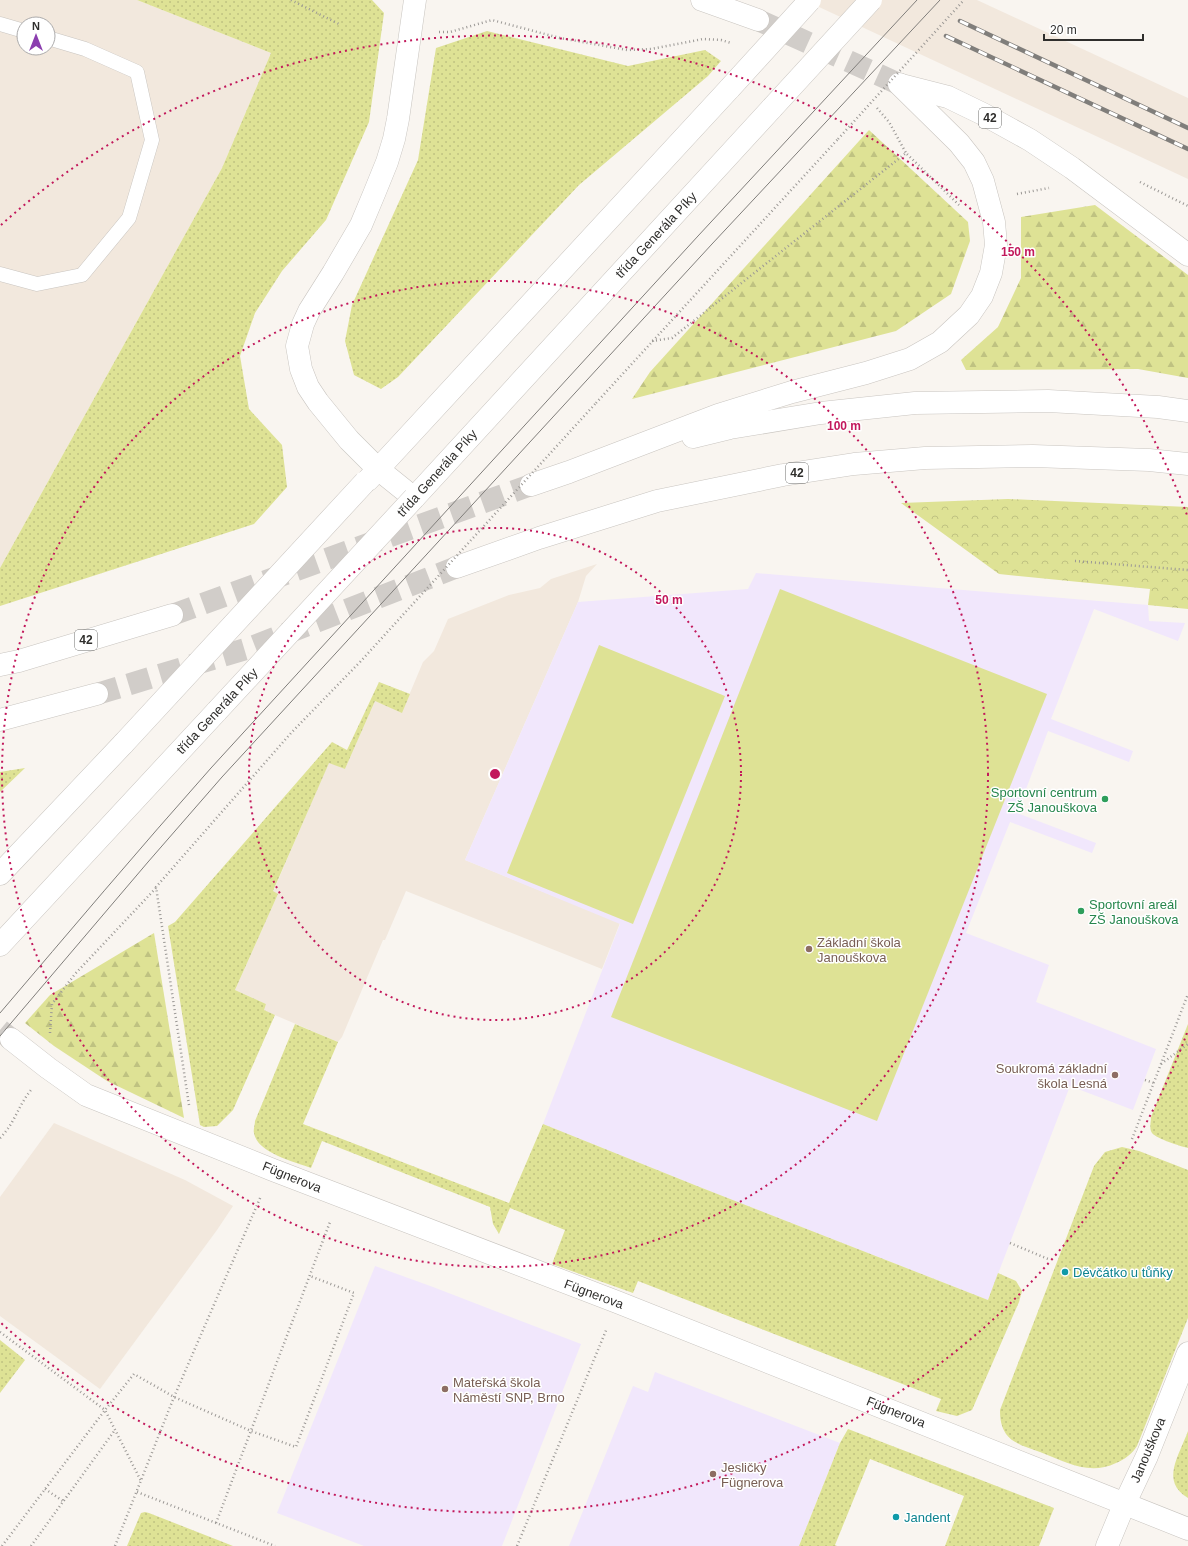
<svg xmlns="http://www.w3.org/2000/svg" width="1188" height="1546" font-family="Arial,sans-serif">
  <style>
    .built { fill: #f2e8dd; fill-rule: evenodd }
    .education { fill: #f1e7fc }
    .grass { fill: url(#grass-dots) }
    .forest { fill: url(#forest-firs) }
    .park { fill: url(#park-crowns) }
    .pitch { fill: #dee295 }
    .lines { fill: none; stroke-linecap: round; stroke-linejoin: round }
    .street-tunnel { stroke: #d1cdc9; stroke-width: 22; stroke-dasharray: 22 11; stroke-linecap: butt }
    .highway-tunnel { stroke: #d1cdc9; stroke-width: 22; stroke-dasharray: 22 11; stroke-linecap: butt }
    .lane-casing { stroke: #c9c5c0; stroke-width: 15 }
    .street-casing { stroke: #c9c5c0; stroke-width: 23 }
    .secondary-casing { stroke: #c9c5c0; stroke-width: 23 }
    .highway-casing { stroke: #c9c5c0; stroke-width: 23 }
    .path { stroke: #9b9895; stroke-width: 2.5; stroke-dasharray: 1 3; stroke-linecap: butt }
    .lane { stroke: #fff; stroke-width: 14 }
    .street { stroke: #fff; stroke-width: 22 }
    .secondary { stroke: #fff; stroke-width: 22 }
    .highway { stroke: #fff; stroke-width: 22 }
    .tram { stroke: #807e7b; stroke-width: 1 }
    .rail-casing { stroke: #807e7b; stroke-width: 4.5 }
    .rail { stroke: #fff; stroke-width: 3; stroke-dasharray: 9; stroke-linecap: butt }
    .secondary-bridge-casing { stroke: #c9c5c0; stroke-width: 23; stroke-linecap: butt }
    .path-bridge { stroke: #9b9895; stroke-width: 2.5; stroke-dasharray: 1 3; stroke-linecap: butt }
    .secondary-bridge { stroke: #fff; stroke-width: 22 }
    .ring { fill: none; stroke: #c2185b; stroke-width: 2; stroke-dasharray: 2 4 }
    .leisure-dot { fill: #2e9e5b; stroke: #fff; stroke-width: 1.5 }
    .education-dot { fill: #8d6e63; stroke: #fff; stroke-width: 1.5 }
    .culture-dot { fill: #0f9aa8; stroke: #fff; stroke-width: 1.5 }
    .labels { text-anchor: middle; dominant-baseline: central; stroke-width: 3; stroke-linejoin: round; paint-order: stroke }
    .shield { fill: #fff; stroke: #6d6d6b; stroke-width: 1 }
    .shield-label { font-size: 12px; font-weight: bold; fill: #2f2e2c }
    .street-label { font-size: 13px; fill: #2f2e2c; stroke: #fff }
    .leisure-label { font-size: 13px; fill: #27864d; stroke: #fff; text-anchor: end }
    .education-label { font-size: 13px; fill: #785e54; stroke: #fff; text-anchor: start }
    .culture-label { font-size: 13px; fill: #0d838f; stroke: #fff; text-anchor: start }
    .centre { fill: #c2185b; stroke: #fff; stroke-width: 2 }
    .ring-label { font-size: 12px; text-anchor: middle; font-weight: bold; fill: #c2185b; stroke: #fff; stroke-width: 3; stroke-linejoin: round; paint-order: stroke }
  </style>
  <defs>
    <pattern id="grass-dots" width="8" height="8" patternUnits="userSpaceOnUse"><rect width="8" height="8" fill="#dee295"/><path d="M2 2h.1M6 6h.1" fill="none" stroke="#bfc281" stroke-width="1.8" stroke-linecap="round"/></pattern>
    <pattern id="forest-firs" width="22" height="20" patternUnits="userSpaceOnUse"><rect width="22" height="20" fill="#dee295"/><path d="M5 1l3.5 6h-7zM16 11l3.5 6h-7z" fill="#bfc281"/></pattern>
    <pattern id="park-crowns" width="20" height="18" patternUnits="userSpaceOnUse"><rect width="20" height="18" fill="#dee295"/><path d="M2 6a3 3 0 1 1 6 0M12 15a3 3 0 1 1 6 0" fill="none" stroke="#bfc281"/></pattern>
  </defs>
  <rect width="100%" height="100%" fill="#f9f5f0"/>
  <g class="built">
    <path d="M 0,0 L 137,0 L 271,53 L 222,168 L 0,568 ZM 24,24 L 48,24 L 48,48 L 24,48 Z"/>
    <path d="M 804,0 L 977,0 L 1188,98 L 1188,179 Z"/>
    <path d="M 597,564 L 586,576 L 578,602 L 465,860 L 620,923 L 602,969 L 406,891 L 385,940 L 383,940 L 342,1037 L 338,1042 L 263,1010 L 266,1004 L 235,990 L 278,894 L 273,892 L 329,762 L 345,769 L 375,701 L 402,712 L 423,662 L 434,651 L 448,619 L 509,595 L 540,588 L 551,579 Z"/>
    <path d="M 54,1123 L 185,1180 L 233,1206 L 217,1230 L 100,1389 L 0,1316 L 0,1197 Z"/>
  </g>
  <g class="education">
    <path d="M 756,573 L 1148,605 L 1149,621 L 1185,623 L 1178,641 L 1094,609 L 1051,719 L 1133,751 L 1129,762 L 1048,731 L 1017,813 L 1096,843 L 1092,853 L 1010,822 L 966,933 L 1049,965 L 1036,1002 L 1156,1049 L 1133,1110 L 1070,1086 L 988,1300 L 697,1186 L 543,1124 L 620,924 L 465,860 L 578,602 L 748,589 Z"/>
    <path d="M 375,1266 L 433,1287 L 581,1344 L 502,1546 L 364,1546 L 277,1513 Z"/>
    <path d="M 655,1372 L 840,1443 L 799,1546 L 569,1546 L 633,1386 L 648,1392 Z"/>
  </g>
  <g class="grass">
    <path d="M 137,0 L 372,0 L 384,13 L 369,122 L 326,220 L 282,271 L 255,313 L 240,356 L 249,409 L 282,445 L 287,487 L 254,524 L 0,606 L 0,568 L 222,168 L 271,53 Z"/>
    <path d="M 487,31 L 628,66 L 705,50 L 721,61 L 708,76 L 579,185 L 398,377 L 381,389 L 354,375 L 345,341 L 352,305 L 418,160 L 436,48 Z"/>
    <path d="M 379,682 L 410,694 L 402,713 L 375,701 L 345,769 L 329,763 L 273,891 L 278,894 L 235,990 L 266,1004 L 264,1010 L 275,1015 L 233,1110 L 217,1126 L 204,1127 L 200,1125 L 168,926 L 175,922 L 332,742 L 347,750 Z"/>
    <path d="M 25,768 L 0,792 L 0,772 Z"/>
    <path d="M 295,1024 L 338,1042 L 303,1124 L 509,1203 L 543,1124 L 697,1186 L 988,1300 L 998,1273 L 1016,1281 L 1022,1291 L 1019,1302 L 972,1410 L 957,1416 L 936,1411 L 941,1399 L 638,1281 L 633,1293 L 552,1264 L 565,1230 L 510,1208 L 499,1234 L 493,1224 L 490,1207 L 322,1141 L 311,1168 C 295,1162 257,1153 254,1133 C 253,1130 255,1125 255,1121 Z"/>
    <path d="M 1188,1024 L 1188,1148 C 1180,1146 1157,1139 1152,1133 C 1149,1129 1151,1122 1151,1117 Z"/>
    <path d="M 1122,1147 L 1139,1151 L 1188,1170 L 1188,1318 L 1137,1446 C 1133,1453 1124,1460 1116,1463 C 1089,1476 1066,1462 1040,1452 C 1029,1448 1013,1444 1006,1434 C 1001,1426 1000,1419 1000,1410 L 1094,1166 L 1105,1152 Z"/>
    <path d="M 0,1340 L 25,1360 L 0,1393 Z"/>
    <path d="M 848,1429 L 1054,1508 L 1039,1546 L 945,1546 L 964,1496 L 870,1459 L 835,1545 L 837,1546 L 799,1546 L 840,1443 Z"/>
    <path d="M 1188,1431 L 1188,1498 C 1160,1481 1179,1456 1188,1431 Z"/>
    <path d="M 145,1512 L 149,1513 L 233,1546 L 127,1546 L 141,1513 Z"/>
  </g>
  <g class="forest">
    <path d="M 869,130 L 968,222 L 970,241 L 951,294 L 896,331 L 632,399 L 650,372 Z"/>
    <path d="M 1095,205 L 1188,275 L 1188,378 L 1138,369 L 966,370 L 961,360 L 998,327 L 1021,278 L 1021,217 Z"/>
    <path d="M 154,933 L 184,1118 L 107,1081 L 54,1046 L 25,1023 L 50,995 Z"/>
  </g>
  <path class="park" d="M 1008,499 L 1188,507 L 1188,609 L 1148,605 L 1150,589 L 999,574 L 901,503 Z"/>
  <g class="pitch">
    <path d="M 780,589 L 1047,694 L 877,1121 L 611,1017 Z"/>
    <path d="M 599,645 L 725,696 L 633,924 L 507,873 Z"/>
  </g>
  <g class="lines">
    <path class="street-tunnel" d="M 0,1030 L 11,1039"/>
    <g class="highway-tunnel">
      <path d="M 758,20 L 899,84"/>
      <path d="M 172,615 L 531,485"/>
      <path d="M 97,694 L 249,648 L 457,567"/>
    </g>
    <defs>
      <g id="lane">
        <path d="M 0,24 L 24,31"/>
        <path d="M 0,274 L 37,284 L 82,275 L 129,218 L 152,140 L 137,72 L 85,49 L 48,38"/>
      </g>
      <g id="street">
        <path d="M 11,1039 L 48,1068 L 86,1095 L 273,1170 L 617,1302 L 1188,1529"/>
        <path d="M 1107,1546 L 1124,1505 L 1147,1456 L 1188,1353"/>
      </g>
      <g id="secondary">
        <path d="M 415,0 L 398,119 L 394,139 L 387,162 L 374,194 L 361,225 L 333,273 L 309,311 L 303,324 L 297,346 L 301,369 L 308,387 L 318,402 L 349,440 L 378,469 L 414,498 L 772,108"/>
        <path d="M 368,480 L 730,88"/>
        <path d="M 0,874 L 124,743"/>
        <path d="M 0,945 L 217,711"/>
      </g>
      <g id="highway">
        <path d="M 702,0 L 758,20"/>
        <path d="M 901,85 L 948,97 L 983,114 L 1030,140 L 1072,168 L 1188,255"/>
        <path d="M 693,437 L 730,428 L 821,413 L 915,403 L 1048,401 L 1158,407 L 1188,411"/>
        <path d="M 531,485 L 569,472 L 718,415 L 792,392 L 866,373 L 910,359 L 940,342 L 969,315 L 982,296 L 991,273 L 996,245 L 994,222 L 983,181 L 974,162 L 959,143 L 899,84"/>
        <path d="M 457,567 L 539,538 L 657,501 L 783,475 L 854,464 L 925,458 L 1033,456 L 1149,460 L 1188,464"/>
        <path d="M 0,665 L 19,661 L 172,615"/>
        <path d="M 0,720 L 97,694"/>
      </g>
    </defs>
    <use href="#lane" class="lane-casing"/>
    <use href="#street" class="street-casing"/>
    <use href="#secondary" class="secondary-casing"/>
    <use href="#highway" class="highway-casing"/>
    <g class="path">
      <path d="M 291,0 L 341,25"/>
      <path d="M 439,32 L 450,32 L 492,20 L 560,38 L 627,50 L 651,49 L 703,39 L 721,40 L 731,43"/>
      <path d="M 877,108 L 889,122 L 906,153"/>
      <path d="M 1140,182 L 1188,206"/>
      <path d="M 1017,194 L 1049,188"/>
      <path d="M 652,341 L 672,338 L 906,153 L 959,205"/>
      <path d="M 596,403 L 838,139"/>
      <path d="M 1075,561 L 1188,570"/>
      <path d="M 50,1033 L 52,1004 L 75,974 L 156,888"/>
      <path d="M 1161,1064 L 1188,1044"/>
      <path d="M 1145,1080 L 1154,1083"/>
      <path d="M 189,1105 L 156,887 L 291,733 L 360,662"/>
      <path d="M 0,1138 C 15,1123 18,1106 31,1090"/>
      <path d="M 1132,1139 L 1188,994"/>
      <path d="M 1010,1243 L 1048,1259"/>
      <path d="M 0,1332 L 105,1410 L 134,1374 L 174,1397 L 251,1431 L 296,1447 L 354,1293 L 310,1276"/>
      <path d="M 45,1489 L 63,1501"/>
      <path d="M 137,1492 L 275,1546"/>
      <path d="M 216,1523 L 330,1222"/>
      <path d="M 2,1546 L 105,1410 L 141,1481"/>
      <path d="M 31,1546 L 115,1430"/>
      <path d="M 115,1546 L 174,1397 L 261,1196"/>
      <path d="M 517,1546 L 607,1328"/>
    </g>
    <use href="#lane" class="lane"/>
    <use href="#street" class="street"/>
    <use href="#secondary" class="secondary"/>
    <use href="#highway" class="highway"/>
    <g class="tram">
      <path d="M 0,1013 C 70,931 139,849 211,768 L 698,236 L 917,0"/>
      <path d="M 0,1036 L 148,862 L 222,777 L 712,244 L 940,0"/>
    </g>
    <defs>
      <g id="rail">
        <path d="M 960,21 L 1188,128"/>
        <path d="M 946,36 L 1188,149"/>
      </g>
    </defs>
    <use href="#rail" class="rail-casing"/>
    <use href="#rail" class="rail"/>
    <defs>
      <g id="secondary-bridge">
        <path d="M 730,88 L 810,0"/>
        <path d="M 772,108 L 871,0"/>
        <path d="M 217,711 L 414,498"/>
        <path d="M 124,743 L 365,482"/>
      </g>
    </defs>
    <use href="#secondary-bridge" class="secondary-bridge-casing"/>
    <g class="path-bridge">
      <path d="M 838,139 L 964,0"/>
      <path d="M 360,662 L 596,403"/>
    </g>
    <use href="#secondary-bridge" class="secondary-bridge"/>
  </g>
  <g class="ring">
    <circle cx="495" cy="774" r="246"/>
    <circle cx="495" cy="774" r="493"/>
    <path d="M1187 1033A739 739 0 0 1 1 1323M1 225A739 739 0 0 1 1187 515"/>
  </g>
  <g class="leisure-dot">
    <circle cx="1105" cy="799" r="4"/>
    <circle cx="1081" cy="911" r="4"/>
  </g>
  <g class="education-dot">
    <circle cx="809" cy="949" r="4"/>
    <circle cx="1115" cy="1075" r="4"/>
    <circle cx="445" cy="1389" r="4"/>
    <circle cx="713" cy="1474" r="4"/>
  </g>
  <g class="culture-dot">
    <circle cx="1065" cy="1272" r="4"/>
    <circle cx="896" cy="1517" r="4"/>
  </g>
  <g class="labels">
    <g class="shield">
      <rect x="979" y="108" width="22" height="20" rx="3"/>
      <rect x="786" y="463" width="22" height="20" rx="3"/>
      <rect x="75" y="630" width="22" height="20" rx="3"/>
    </g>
    <g class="shield-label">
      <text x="990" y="118">42</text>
      <text x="797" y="473">42</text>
      <text x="86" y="640">42</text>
    </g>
    <g class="street-label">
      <text transform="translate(656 235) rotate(-47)">třída Generála Píky</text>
      <text transform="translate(437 473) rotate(-48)">třída Generála Píky</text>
      <text transform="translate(217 711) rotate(-47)">třída Generála Píky</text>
      <text transform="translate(292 1177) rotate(22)">Fügnerova</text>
      <text transform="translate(594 1294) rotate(20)">Fügnerova</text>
      <text transform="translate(896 1412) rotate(22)">Fügnerova</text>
      <text transform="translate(1148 1450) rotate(-67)">Janouškova</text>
    </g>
    <g class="leisure-label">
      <text x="1097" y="792">Sportovní centrum<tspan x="1097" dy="15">ZŠ Janouškova</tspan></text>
      <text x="1089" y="904" text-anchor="start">Sportovní areál<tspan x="1089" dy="15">ZŠ Janouškova</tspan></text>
    </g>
    <g class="education-label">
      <text x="817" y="942">Základní škola<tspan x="817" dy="15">Janouškova</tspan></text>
      <text x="1107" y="1068" text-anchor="end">Soukromá základní<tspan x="1107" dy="15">škola Lesná</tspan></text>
      <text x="453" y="1382">Mateřská škola<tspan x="453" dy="15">Náměstí SNP, Brno</tspan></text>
      <text x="721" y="1467">Jesličky<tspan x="721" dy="15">Fügnerova</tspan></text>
    </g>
    <g class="culture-label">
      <text x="1073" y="1272">Děvčátko u tůňky</text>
      <text x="904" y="1517">Jandent</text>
    </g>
  </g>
  <circle cx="495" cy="774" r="6" class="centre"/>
  <g class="ring-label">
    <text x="1018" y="256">150 m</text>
    <text x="844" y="430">100 m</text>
    <text x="669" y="604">50 m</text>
  </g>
  <g transform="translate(36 36)"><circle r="19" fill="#ffffff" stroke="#acabab"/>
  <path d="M0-3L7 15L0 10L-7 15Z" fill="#8b3eaf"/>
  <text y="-6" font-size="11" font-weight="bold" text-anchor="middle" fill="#2f2e2c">N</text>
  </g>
  <path d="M1044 34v6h99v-6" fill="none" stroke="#2f2e2c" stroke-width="2"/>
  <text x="1050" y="34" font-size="12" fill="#2f2e2c" stroke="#ffffff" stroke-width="3" paint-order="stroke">20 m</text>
</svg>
